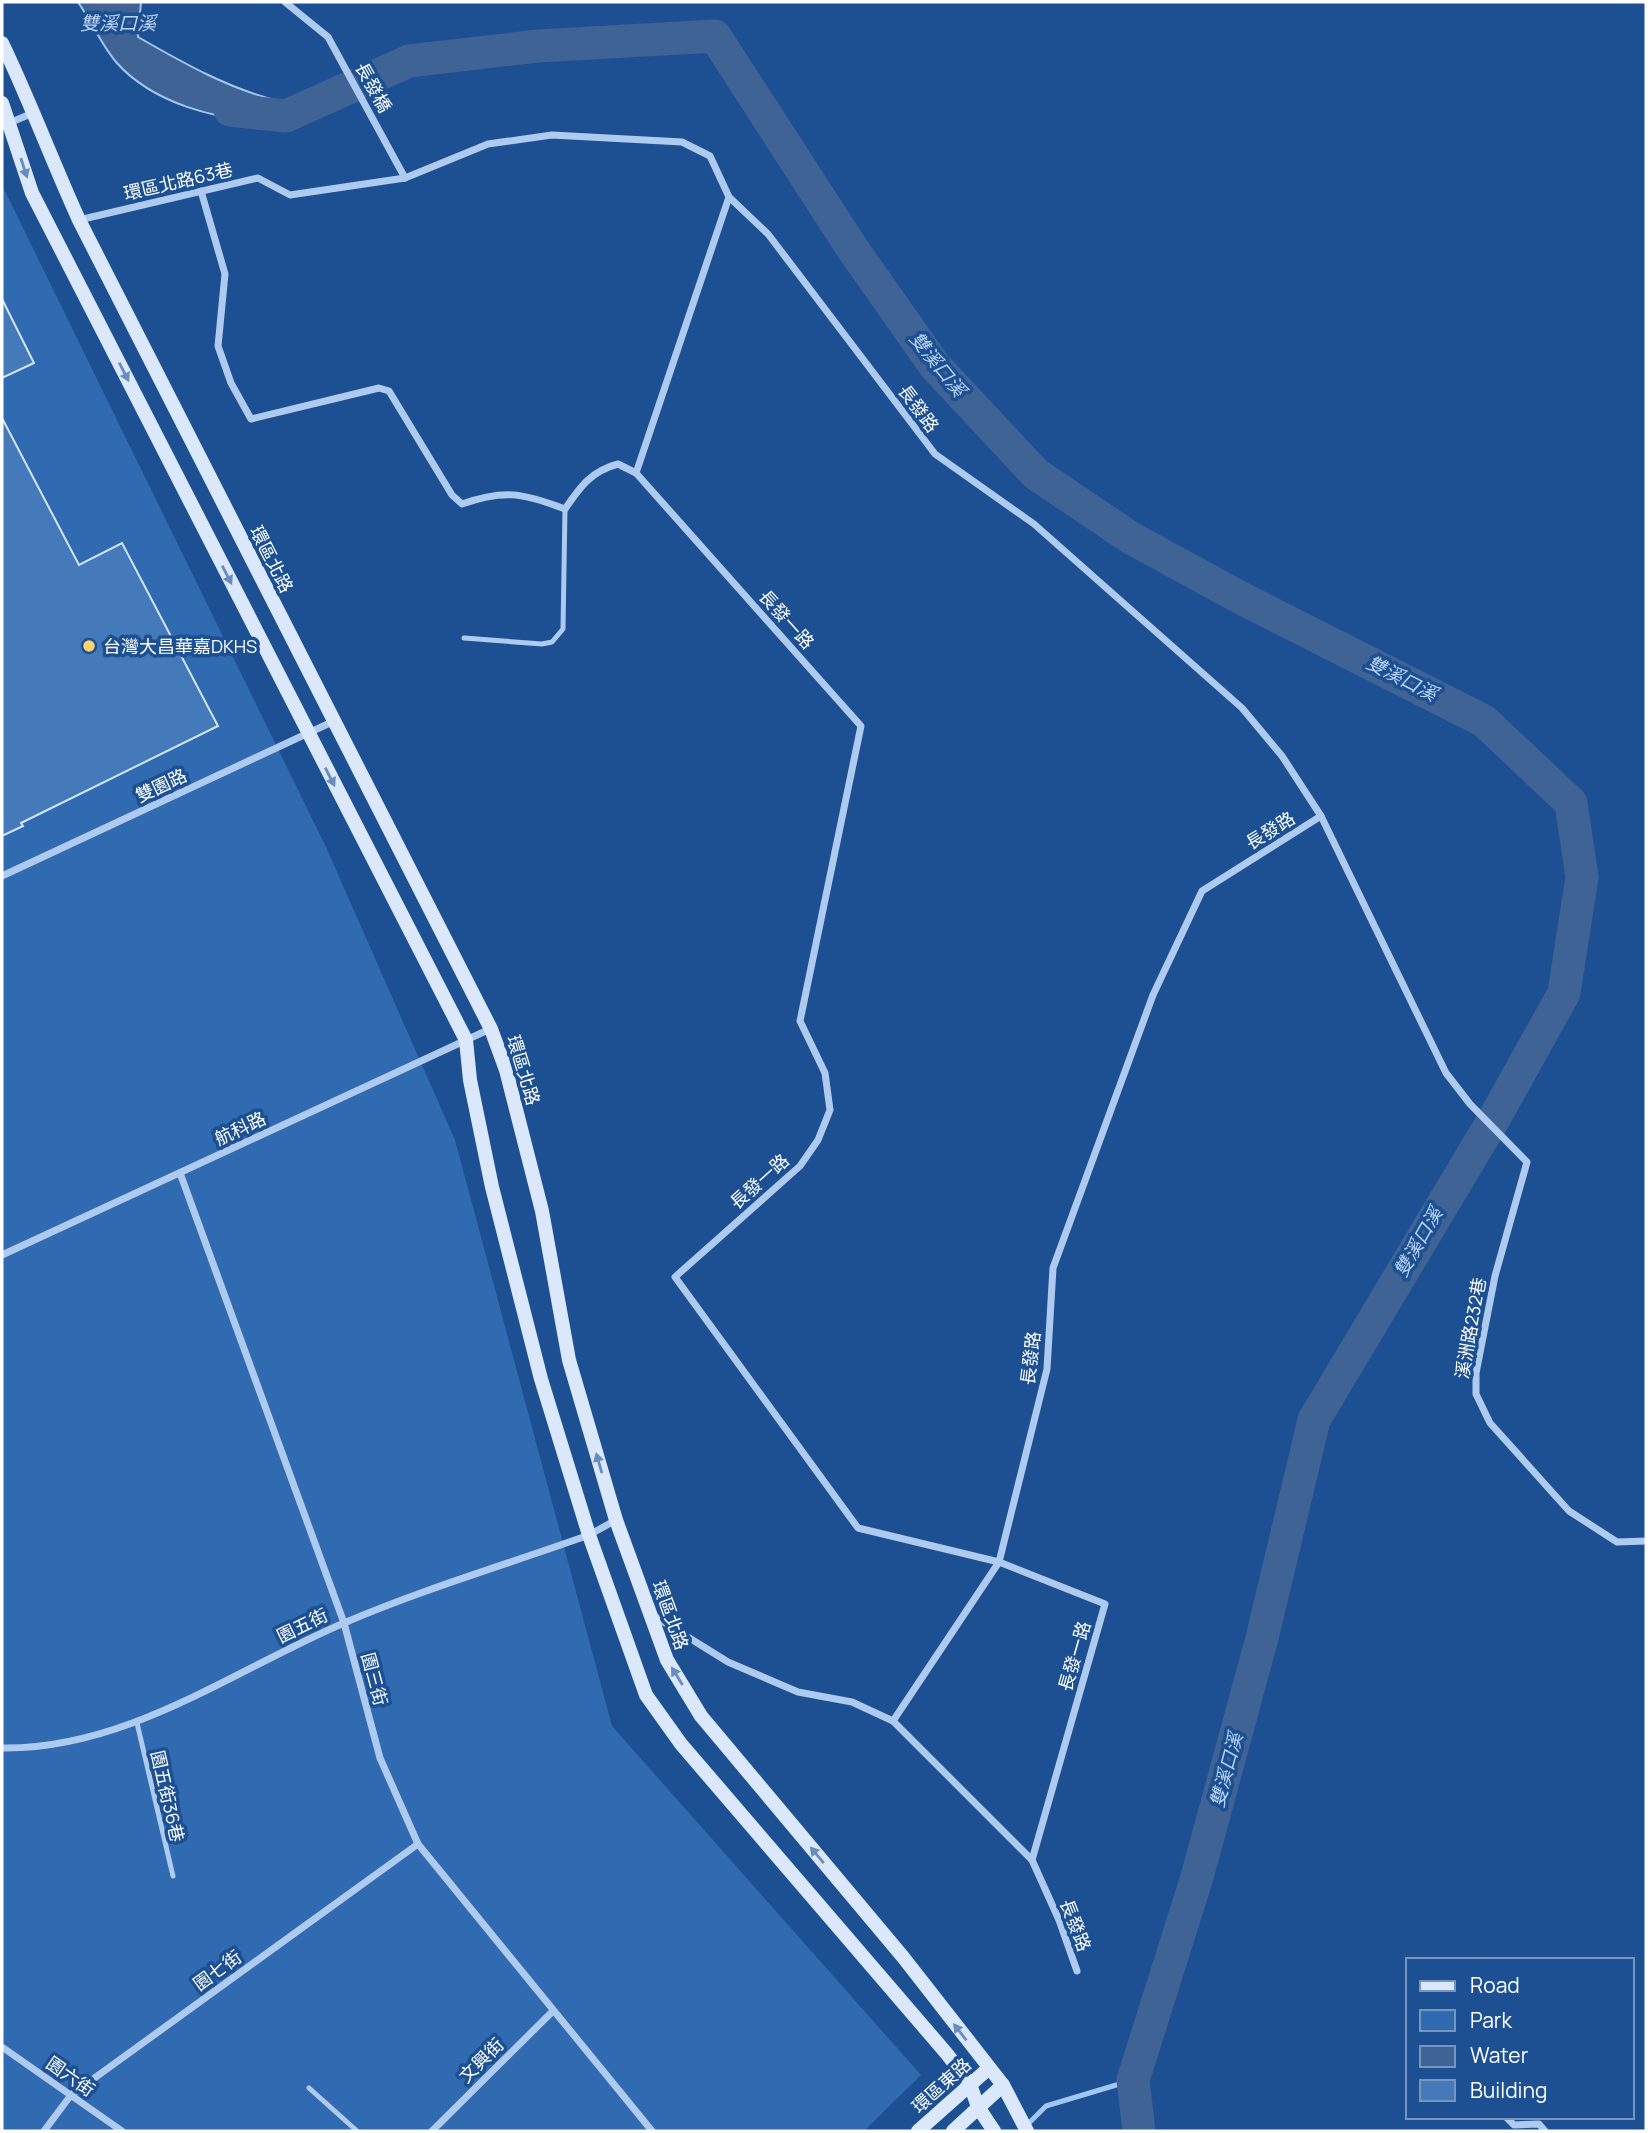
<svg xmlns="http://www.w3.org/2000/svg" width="1648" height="2133" font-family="Manrope,'Noto Sans TC',sans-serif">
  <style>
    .green { fill: #306ab1 }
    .water { fill: #3e6394; stroke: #a1c6f1; stroke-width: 2 }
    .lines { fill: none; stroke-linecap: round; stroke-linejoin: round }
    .stream { stroke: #a1c6f1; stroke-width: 5 }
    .river { stroke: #3e6394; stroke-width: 33 }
    .building { fill: #4479ba; stroke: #d4e5fa; stroke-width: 2 }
    .lane { stroke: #aecbef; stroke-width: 5 }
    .street { stroke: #aecbef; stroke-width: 7 }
    .secondary { stroke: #dbe8fb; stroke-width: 14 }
    .oneway { fill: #688dbd }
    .poi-dot { fill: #ffd46c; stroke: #1c5093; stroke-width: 2.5 }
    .labels { text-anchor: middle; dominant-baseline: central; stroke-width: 7; stroke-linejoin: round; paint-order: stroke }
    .street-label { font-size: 18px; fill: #fff; stroke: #1c5093 }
    .poi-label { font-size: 18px; fill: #fff; stroke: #1c5093; text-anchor: start }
    .water-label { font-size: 19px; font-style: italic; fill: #bad5f6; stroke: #1c5093 }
  </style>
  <rect width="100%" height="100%" fill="#1c5093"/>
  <path class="green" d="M 2,185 L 326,847 L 455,1140 L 612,1726 L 921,2075 L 864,2131 L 2,2131 Z"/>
  <path class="water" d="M 78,2 L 141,2 L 138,37 C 185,64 229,89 282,102 L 270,124 C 216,118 154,105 116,62 C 101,44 91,21 78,2 Z"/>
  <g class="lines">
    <path class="stream" d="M 1025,2127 L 1046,2106 L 1133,2080"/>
    <path class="river" d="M 230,110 L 286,116 L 409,61 L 538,46 L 715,36 L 852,248 L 935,366 L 1036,474 L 1131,538 L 1241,598 L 1484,721 L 1571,803 L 1582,877 L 1564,993 L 1495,1117 L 1314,1420 L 1262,1638 L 1197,1877 L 1133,2080 L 1139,2131"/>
  </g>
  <g class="building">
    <path d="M 2,299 L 34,363 L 2,378 Z"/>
    <path d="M 2,418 L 79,565 L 122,543 L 218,726 L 21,823 L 23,826 L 2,836 Z"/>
  </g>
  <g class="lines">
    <g class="lane">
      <path d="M 464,638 L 542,644 L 552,642 L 563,629 L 565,509"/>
      <path d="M 137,1723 L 173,1876"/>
      <path d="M 309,2088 L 357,2131"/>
    </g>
    <g class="street">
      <path d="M 285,2 L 328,37 L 405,178"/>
      <path d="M 2,126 L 33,113"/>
      <path d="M 201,191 L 225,274 L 218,346 L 231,383 L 251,419 L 379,388 L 389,391 L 452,495 L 462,504 C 504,489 523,493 565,509 C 580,487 591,471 618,464 L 636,473"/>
      <path d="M 729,197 L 636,473 L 861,726 L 800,1021 L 825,1073 L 830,1110 L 818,1140 L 800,1166 L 675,1277 L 858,1528 L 999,1562 L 1105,1604 L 1032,1860"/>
      <path d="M 79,220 L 258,178 L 290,195 L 405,178 L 488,144 L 552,135 L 682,142 L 710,156 L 729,197 L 768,234 L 935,454 L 1034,524 L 1242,708 L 1282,756 L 1321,816 L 1446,1073 L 1470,1104 L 1527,1162 L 1495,1276 L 1476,1373 L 1476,1394 L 1490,1423 L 1569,1511 L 1617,1542 L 1646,1541"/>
      <path d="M 2,876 L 332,722"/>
      <path d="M 180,1173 L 344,1623 L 380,1758 L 418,1844 L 652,2131"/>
      <path d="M 2,1255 L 490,1029"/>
      <path d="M 654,1616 L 728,1662 L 798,1692 L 852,1702 L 893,1721 L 1032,1860 L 1059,1920 L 1077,1971"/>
      <path d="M 893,1721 L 999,1562 L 1047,1369 L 1053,1268 L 1153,995 L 1202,891 L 1321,816"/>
      <path d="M 2,1748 C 126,1750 234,1670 344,1623 C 423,1589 508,1564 589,1535 L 616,1520"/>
      <path d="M 2,2047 L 122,2131"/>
      <path d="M 1506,2117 L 1514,2125 L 1539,2124 L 1545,2131"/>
      <path d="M 44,2131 L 71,2095 L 418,1844"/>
      <path d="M 432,2131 L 553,2011"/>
    </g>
    <g class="secondary">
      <path d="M 2,43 C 30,101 52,161 79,220 L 491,1029 L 506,1070 L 542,1211 L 569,1360 L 616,1520 L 667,1660 L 701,1716 L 903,1957 L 1003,2085 L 1027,2131"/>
      <path d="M 2,103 L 32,193 L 466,1040 L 470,1080 L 492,1187 L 541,1379 L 589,1535 L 646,1695 L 681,1744 L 947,2054 L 970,2084 L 978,2107 L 994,2131"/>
      <path d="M 918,2131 L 989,2068"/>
      <path d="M 953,2131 L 1003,2085"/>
    </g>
  </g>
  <defs><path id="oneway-solid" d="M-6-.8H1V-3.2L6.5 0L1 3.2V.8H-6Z" transform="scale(1.75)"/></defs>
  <g class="oneway">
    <use href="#oneway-solid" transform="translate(24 168) rotate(72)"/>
    <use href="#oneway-solid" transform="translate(124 372) rotate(63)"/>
    <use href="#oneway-solid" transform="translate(227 575) rotate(63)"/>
    <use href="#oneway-solid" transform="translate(330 777) rotate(63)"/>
    <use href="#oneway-solid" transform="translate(599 1463) rotate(-106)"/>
    <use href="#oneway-solid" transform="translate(677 1676) rotate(-122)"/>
    <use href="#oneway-solid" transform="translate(817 1855) rotate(-130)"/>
    <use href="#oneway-solid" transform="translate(960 2032) rotate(-128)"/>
  </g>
  <circle class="poi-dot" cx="89" cy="646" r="7"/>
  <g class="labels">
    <g class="street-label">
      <text transform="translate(374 87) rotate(61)">長發橋</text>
      <text transform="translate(178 181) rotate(-13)">環區北路63巷</text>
      <text transform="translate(919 408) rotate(53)">長發路</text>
      <text transform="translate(272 559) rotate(63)">環區北路</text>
      <text transform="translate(787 619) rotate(48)">長發一路</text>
      <text transform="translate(161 785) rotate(-25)">雙園路</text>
      <text transform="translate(1270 830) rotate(-32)">長發路</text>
      <text transform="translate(524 1070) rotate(73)">環區北路</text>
      <text transform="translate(240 1128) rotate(-25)">航科路</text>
      <text transform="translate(759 1181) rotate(-42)">長發一路</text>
      <text transform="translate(1470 1328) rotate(-80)">溪洲路232巷</text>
      <text transform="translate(1030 1358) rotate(-83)">長發路</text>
      <text transform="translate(671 1615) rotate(70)">環區北路</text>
      <text transform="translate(302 1625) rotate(-26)">園五街</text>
      <text transform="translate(1074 1656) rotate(-74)">長發一路</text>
      <text transform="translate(375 1679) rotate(75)">園三街</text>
      <text transform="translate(168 1796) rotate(77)">園五街36巷</text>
      <text transform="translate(1076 1925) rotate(69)">長發路</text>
      <text transform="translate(217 1970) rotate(-36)">園七街</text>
      <text transform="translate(481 2060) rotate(-45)">文興街</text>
      <text transform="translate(71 2076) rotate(35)">園六街</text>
      <text transform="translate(941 2085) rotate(-42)">環區東路</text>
    </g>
    <g class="poi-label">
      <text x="103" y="646">台灣大昌華嘉DKHS</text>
    </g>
    <g class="water-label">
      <text x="118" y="23">雙溪口溪</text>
      <text transform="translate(938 364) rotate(51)">雙溪口溪</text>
      <text transform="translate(1402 678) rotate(27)">雙溪口溪</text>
      <text transform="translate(1418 1242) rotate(-60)">雙溪口溪</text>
      <text transform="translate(1226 1770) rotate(-75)">雙溪口溪</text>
    </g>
  </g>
  <rect width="1648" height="2133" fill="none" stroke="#ffffff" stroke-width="7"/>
  <rect x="1406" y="1958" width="228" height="161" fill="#1c5093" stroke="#7796be" stroke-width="2"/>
  <rect x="1420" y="1981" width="35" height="10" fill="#dbe8fb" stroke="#7796be" stroke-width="2"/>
  <text x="1470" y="1993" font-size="21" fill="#ffffff">Road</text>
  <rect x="1420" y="2010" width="35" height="21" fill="#306ab1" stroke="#7796be" stroke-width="2"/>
  <text x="1470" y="2028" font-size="21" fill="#ffffff">Park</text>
  <rect x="1420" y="2046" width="35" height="21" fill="#3e6394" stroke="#7796be" stroke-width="2"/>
  <text x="1470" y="2063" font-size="21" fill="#ffffff">Water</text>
  <rect x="1420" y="2080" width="35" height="21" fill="#4479ba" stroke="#7796be" stroke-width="2"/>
  <text x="1470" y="2098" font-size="21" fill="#ffffff">Building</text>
</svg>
